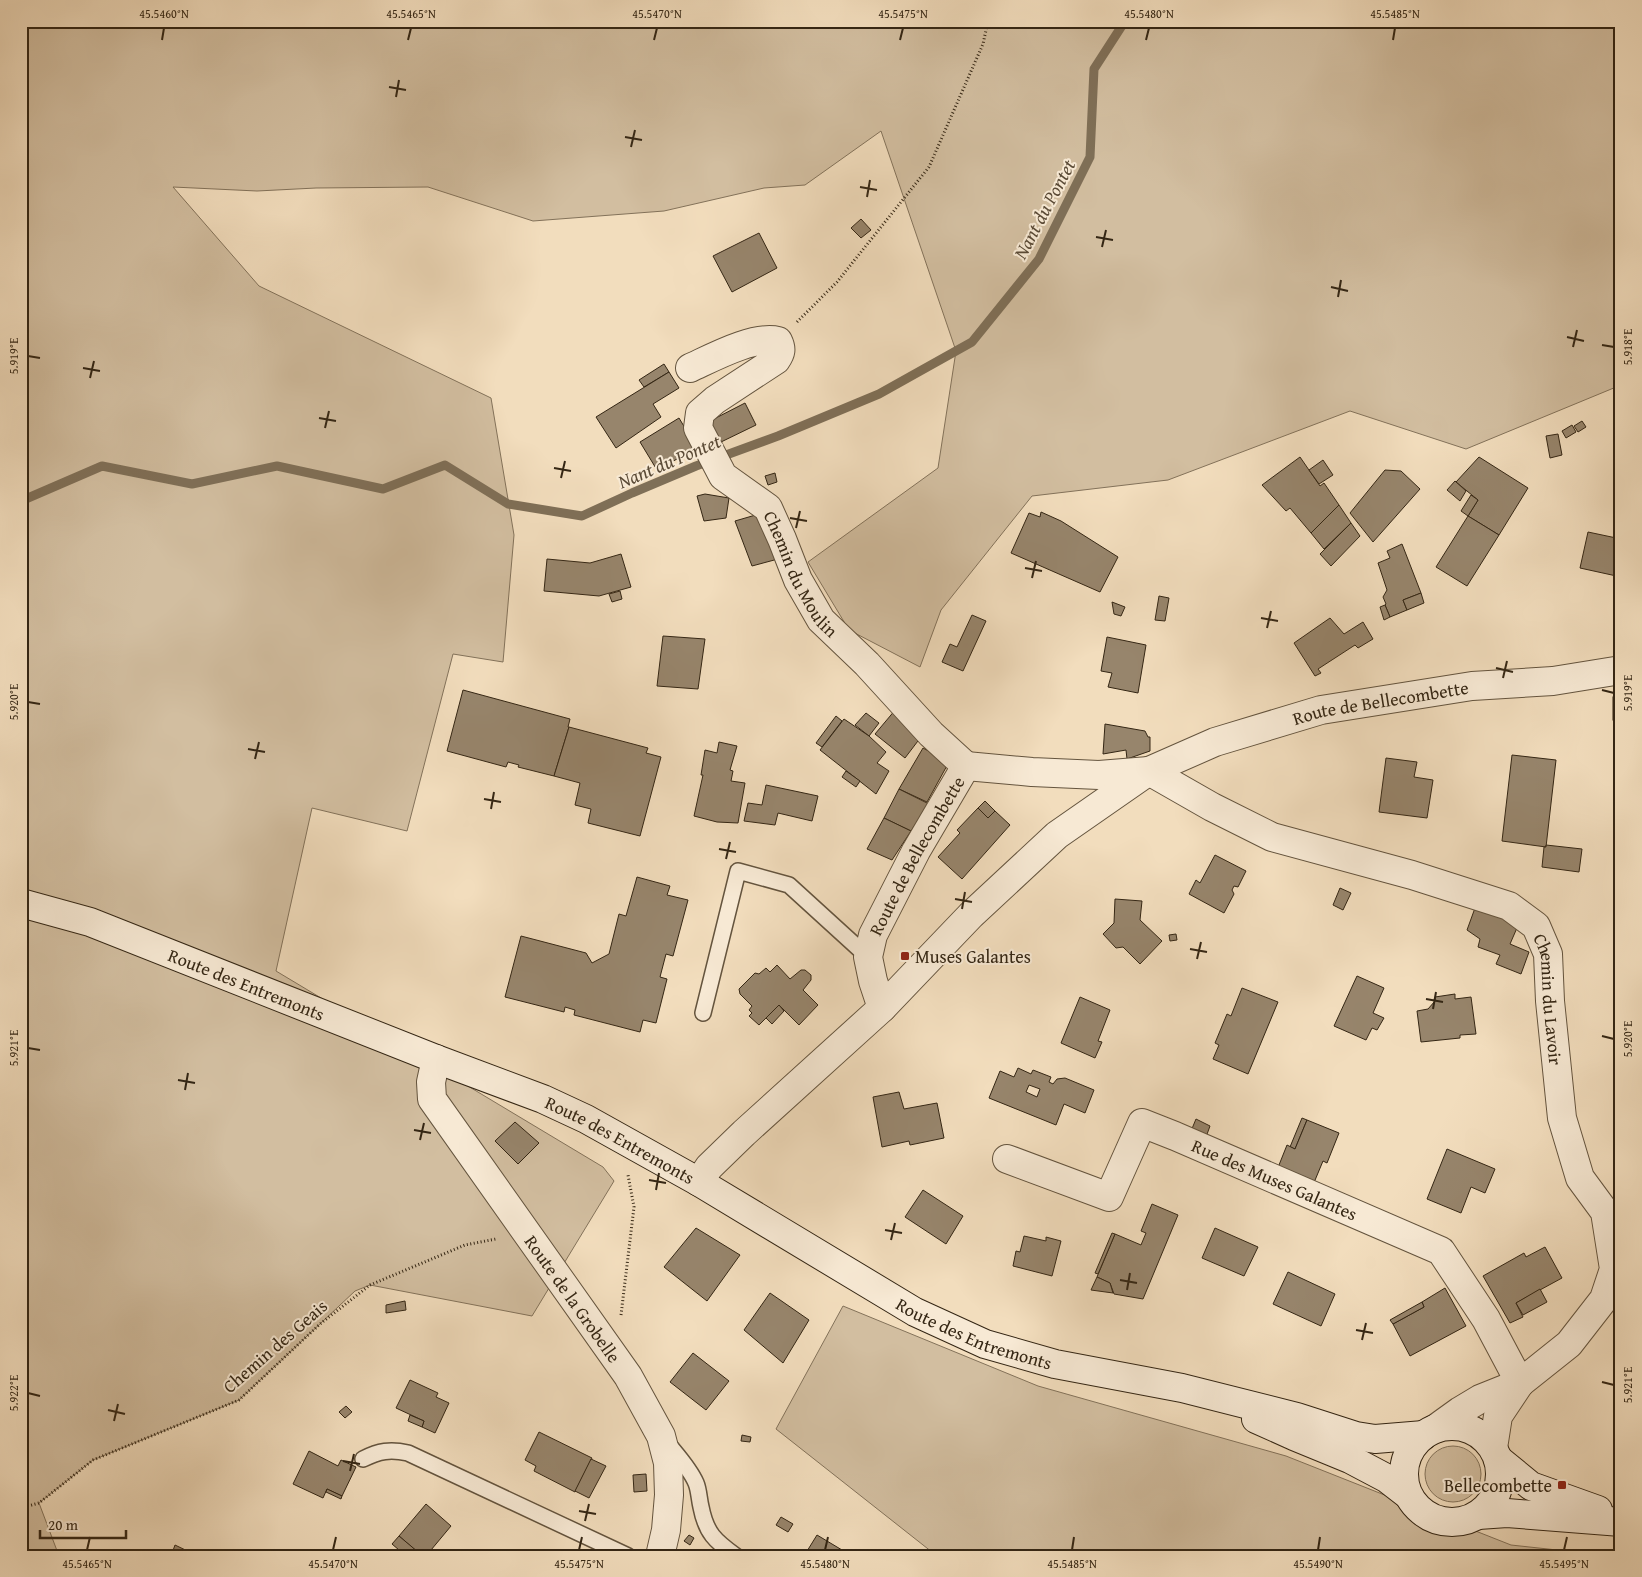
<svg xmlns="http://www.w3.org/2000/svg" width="1642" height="1577" font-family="'Gentium Book Plus',serif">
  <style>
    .green { fill: #d2bea0; stroke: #83725a }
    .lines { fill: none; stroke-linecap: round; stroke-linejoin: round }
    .stream { stroke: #7f6f57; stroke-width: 9 }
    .building { fill: #97856c; stroke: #342614; fill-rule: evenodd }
    .service-casing { stroke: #64543e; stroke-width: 18 }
    .minor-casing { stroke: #64543e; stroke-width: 30 }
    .secondary-casing { stroke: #342614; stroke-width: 30 }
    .path { stroke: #342614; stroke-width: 3; stroke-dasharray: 1 2.5; stroke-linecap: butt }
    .service { stroke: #f7e9d4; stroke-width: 15 }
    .minor { stroke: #f7e9d4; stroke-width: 28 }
    .secondary { stroke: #f7e9d4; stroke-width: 28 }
    .ticks { fill: none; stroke: #342614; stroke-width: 2 }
    .poi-dot { fill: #8f2418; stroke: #f7e9d4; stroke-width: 2 }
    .labels { text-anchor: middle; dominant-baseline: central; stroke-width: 4; stroke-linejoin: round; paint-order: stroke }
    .street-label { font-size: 18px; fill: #342614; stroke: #f7e9d4 }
    .poi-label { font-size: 18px; fill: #342614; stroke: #f7e9d4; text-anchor: start }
    .water-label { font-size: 19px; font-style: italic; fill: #5a4a36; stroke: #f7e9d4 }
    .neatline { fill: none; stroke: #342614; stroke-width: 2 }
    .ticks-label { font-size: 12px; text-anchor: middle; fill: #342614 }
  </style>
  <rect width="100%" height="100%" fill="#f2ddbd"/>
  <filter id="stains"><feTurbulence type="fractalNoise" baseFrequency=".004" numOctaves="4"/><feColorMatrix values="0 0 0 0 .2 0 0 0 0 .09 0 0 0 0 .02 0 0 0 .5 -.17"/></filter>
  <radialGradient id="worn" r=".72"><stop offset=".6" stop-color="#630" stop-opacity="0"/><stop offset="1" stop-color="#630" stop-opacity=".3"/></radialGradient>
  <g class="green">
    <path d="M 21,21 L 1621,21 L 1621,385 L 1466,449 L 1350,411 L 1168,480 L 1032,496 L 941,610 L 920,667 L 849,630 L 808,562 L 938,468 L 956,351 L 881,131 L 805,185 L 764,188 L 664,211 L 533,221 L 428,187 L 316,188 L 257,191 L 173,187 L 259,286 L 491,398 L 514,535 L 503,662 L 453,654 L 407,831 L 312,808 L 276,971 L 603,1167 L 614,1181 L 532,1316 L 370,1285 L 355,1291 L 239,1400 L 93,1460 L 39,1503 L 59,1556 L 21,1556 Z"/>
    <path d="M 843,1306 L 1038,1386 L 1286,1456 L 1511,1545 L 1612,1556 L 937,1556 L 776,1429 Z"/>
    <circle cx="1453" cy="1474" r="28"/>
  </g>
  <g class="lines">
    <path class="stream" d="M 21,501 L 102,466 L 192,484 L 277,466 L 383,489 L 445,465 L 508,504 L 582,516 L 632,493 L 696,466 L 778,436 L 879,394 L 972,342 L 1039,259 L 1090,157 L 1094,69 L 1125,21"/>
  </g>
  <g class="building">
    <path d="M 861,219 L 871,230 L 861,238 L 851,228 Z"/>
    <path d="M 759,233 L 777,268 L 732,292 L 713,256 Z"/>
    <path d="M 664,364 L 669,372 L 644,387 L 639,380 Z"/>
    <path d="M 669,372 L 679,388 L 653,404 L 661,417 L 616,448 L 596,417 Z"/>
    <path d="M 745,403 L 756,425 L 721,442 L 710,421 Z"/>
    <path d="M 679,418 L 697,448 L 657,470 L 640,442 Z"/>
    <path d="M 1582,421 L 1586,427 L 1578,432 L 1574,426 Z"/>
    <path d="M 1572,425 L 1576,432 L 1566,438 L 1562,431 Z"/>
    <path d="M 1558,434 L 1562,455 L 1550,458 L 1546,436 Z"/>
    <path d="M 1300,457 L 1320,486 L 1324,483 L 1339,505 L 1311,533 L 1290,508 L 1286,511 L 1262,485 Z"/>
    <path d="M 1479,457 L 1528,488 L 1499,535 L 1468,516 L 1478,500 L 1456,482 Z"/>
    <path d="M 1323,460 L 1333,475 L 1319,484 L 1309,470 Z"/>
    <path d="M 1385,470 L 1401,471 L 1420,489 L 1373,542 L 1350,513 Z"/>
    <path d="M 775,473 L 777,482 L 768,485 L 765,476 Z"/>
    <path d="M 1455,481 L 1466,491 L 1460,501 L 1447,490 Z"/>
    <path d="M 705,494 L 729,498 L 726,518 L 704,521 L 697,496 Z"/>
    <path d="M 1471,495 L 1478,500 L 1468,516 L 1461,511 Z"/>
    <path d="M 1339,505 L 1351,523 L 1324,549 L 1311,533 Z"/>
    <path d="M 1041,512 L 1061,521 L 1118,557 L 1100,592 L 1011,553 L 1029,513 L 1040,517 Z"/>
    <path d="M 759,514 L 778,559 L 752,566 L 735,521 Z"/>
    <path d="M 1468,516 L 1499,535 L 1467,586 L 1436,567 Z"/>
    <path d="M 1351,523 L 1360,536 L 1331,566 L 1320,554 Z"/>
    <path d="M 1588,532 L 1621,539 L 1621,577 L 1580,568 Z"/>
    <path d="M 1402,544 L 1421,593 L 1403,600 L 1407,610 L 1390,617 L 1385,605 L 1386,604 L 1383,597 L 1387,590 L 1378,563 L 1390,558 L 1387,551 Z"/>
    <path d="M 621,554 L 631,587 L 599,596 L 544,591 L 547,559 L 590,563 Z"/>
    <path d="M 620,591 L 622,599 L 612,602 L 609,594 Z"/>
    <path d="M 1421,593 L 1424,603 L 1407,610 L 1403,600 Z"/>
    <path d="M 1159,596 L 1169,598 L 1165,621 L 1155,620 Z"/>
    <path d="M 1112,602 L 1125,607 L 1121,616 L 1114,614 Z"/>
    <path d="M 1385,605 L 1390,617 L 1384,620 L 1380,607 Z"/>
    <path d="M 972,615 L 986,621 L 963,671 L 942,662 L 950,644 L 957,647 Z"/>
    <path d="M 1330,618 L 1344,634 L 1363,622 L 1373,639 L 1358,648 L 1355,645 L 1318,669 L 1321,673 L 1315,676 L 1294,643 Z"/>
    <path d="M 663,636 L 705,639 L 698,689 L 657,686 Z"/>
    <path d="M 1107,637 L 1146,645 L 1138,693 L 1108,687 L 1112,673 L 1101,671 Z"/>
    <path d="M 463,690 L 570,719 L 568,727 L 569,727 L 554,776 L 518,767 L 519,765 L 508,762 L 506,767 L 447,751 Z"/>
    <rect x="1613" y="697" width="8" height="23"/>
    <path d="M 896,709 L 924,733 L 905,758 L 875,734 Z"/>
    <path d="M 866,713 L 879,723 L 869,736 L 855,725 Z"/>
    <path d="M 836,716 L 842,721 L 822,747 L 816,743 Z"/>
    <path d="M 844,719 L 869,736 L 886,752 L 877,763 L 889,771 L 876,794 L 820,750 Z"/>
    <path d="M 1105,724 L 1145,731 L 1148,737 L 1150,737 L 1150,751 L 1127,759 L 1126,750 L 1103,754 Z"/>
    <path d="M 569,727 L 648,748 L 646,753 L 661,757 L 640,836 L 588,823 L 591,809 L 575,805 L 580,783 L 554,776 Z"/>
    <path d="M 719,742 L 737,746 L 730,770 L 733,771 L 731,781 L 745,783 L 738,823 L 717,822 L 694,816 L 703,775 L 701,775 L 705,750 L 717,753 Z"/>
    <path d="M 923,748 L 949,762 L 927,802 L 899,789 Z"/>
    <path d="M 1512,755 L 1556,760 L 1546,847 L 1502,841 Z"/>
    <path d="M 1386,758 L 1417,762 L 1414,777 L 1433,780 L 1427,818 L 1379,812 Z"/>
    <path d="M 846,771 L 860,781 L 856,787 L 842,777 Z"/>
    <path d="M 766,785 L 818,796 L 812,821 L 778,813 L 775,825 L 744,821 L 748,803 L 762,805 Z"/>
    <path d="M 899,789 L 929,804 L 911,831 L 884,818 Z"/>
    <path d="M 985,801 L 995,811 L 988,818 L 978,808 Z"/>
    <path d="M 978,808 L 988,818 L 995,811 L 1010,825 L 962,879 L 938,857 L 960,833 L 957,830 Z"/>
    <path d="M 884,818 L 911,831 L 892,860 L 867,849 Z"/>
    <path d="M 1546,845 L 1582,849 L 1579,872 L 1542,867 L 1544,847 L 1546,847 Z"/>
    <path d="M 1215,855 L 1246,871 L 1238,887 L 1234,886 L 1232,890 L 1234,894 L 1224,913 L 1189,894 L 1196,880 L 1200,883 Z"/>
    <path d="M 637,877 L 670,886 L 667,895 L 688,900 L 673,956 L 666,954 L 660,977 L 667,979 L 656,1023 L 643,1020 L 640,1032 L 574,1015 L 575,1010 L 565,1007 L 564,1012 L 505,997 L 521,936 L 586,953 L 592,963 L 609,954 L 619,914 L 626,916 Z"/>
    <path d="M 1340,888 L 1351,893 L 1343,910 L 1333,905 Z"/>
    <path d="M 1115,899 L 1142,901 L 1140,920 L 1162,941 L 1140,964 L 1123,947 L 1116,948 L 1103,934 L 1114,923 Z"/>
    <path d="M 1475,908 L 1520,921 L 1510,944 L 1529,952 L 1521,974 L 1496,964 L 1500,955 L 1478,947 L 1480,939 L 1467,930 Z"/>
    <path d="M 1176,934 L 1177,940 L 1170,941 L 1169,935 Z"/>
    <path d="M 777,965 L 790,979 L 801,970 L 805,970 L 811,975 L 811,980 L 803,990 L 818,1005 L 799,1025 L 779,1005 L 759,1025 L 749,1016 L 752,1013 L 749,1010 L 752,1006 L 740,994 L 739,989 L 755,973 L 759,974 L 766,968 L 770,972 Z"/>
    <path d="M 1357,976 L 1384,988 L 1373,1013 L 1384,1018 L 1377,1030 L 1372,1028 L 1366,1040 L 1334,1026 Z"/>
    <path d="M 1242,988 L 1278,1002 L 1248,1074 L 1213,1059 L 1219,1045 L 1215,1043 L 1227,1014 L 1231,1016 Z"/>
    <path d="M 1455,994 L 1455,999 L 1471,997 L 1476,1034 L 1460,1035 L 1460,1038 L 1421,1042 L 1417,1011 L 1428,1009 L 1435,1001 L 1435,997 Z"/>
    <path d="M 1080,997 L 1110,1010 L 1098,1041 L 1102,1042 L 1095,1058 L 1061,1043 Z"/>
    <path d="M 779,1005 L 784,1011 L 772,1024 L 766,1018 Z"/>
    <path d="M 1018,1068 L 1031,1074 L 1033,1070 L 1051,1077 L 1049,1082 L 1053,1084 L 1057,1079 L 1065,1078 L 1094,1090 L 1085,1113 L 1064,1104 L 1056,1125 L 989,1098 L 1000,1071 L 1014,1077 ZM 1029,1085 L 1040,1089 L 1037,1097 L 1026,1092 Z"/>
    <path d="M 899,1092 L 904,1109 L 937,1103 L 944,1138 L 910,1145 L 909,1141 L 882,1147 L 873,1097 Z"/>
    <path d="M 1302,1118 L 1307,1120 L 1295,1149 L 1290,1147 Z"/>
    <path d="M 1196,1119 L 1210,1126 L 1206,1137 L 1191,1131 Z"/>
    <path d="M 1307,1120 L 1339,1133 L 1327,1163 L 1323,1161 L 1313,1185 L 1277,1170 L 1287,1145 L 1295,1149 Z"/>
    <path d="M 515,1122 L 539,1143 L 518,1164 L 495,1141 Z"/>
    <path d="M 1447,1149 L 1495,1169 L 1485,1193 L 1471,1187 L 1461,1213 L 1427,1199 Z"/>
    <path d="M 923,1190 L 963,1216 L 946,1244 L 905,1217 Z"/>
    <path d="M 1152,1204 L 1178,1215 L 1143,1299 L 1114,1294 L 1110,1283 L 1097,1277 L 1115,1234 L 1141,1245 L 1146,1233 L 1141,1231 Z"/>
    <path d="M 696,1228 L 740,1255 L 707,1301 L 664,1267 Z"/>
    <path d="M 1215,1228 L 1258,1247 L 1244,1276 L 1202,1258 Z"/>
    <path d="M 1112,1233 L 1115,1234 L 1098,1274 L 1095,1273 Z"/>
    <path d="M 1024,1236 L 1046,1241 L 1046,1237 L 1061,1241 L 1052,1276 L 1013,1266 L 1016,1251 L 1020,1252 Z"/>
    <path d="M 1545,1247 L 1562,1278 L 1516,1303 L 1523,1317 L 1510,1323 L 1483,1276 L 1524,1253 L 1526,1257 Z"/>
    <path d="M 1288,1272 L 1335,1294 L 1321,1326 L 1273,1304 Z"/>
    <path d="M 1097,1277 L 1110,1283 L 1113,1293 L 1091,1290 Z"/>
    <path d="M 1445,1288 L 1466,1326 L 1410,1356 L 1393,1324 L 1424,1307 L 1422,1302 Z"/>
    <path d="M 1540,1289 L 1547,1302 L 1523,1315 L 1516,1303 Z"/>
    <path d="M 770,1293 L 809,1320 L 783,1363 L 744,1330 Z"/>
    <path d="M 405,1301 L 406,1310 L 386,1313 L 386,1305 Z"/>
    <path d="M 1422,1302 L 1424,1307 L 1393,1324 L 1390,1320 Z"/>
    <path d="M 693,1353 L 729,1381 L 706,1410 L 670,1382 Z"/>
    <path d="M 410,1380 L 438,1393 L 436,1397 L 449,1403 L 435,1433 L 422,1427 L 424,1421 L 396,1408 Z"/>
    <path d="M 346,1406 L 352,1412 L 345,1418 L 339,1412 Z"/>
    <path d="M 410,1415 L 424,1421 L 422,1427 L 408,1421 Z"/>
    <path d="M 539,1432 L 592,1458 L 575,1492 L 534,1471 L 536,1466 L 525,1460 Z"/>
    <path d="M 742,1435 L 751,1437 L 750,1442 L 741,1441 Z"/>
    <path d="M 309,1451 L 338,1466 L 341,1460 L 356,1467 L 342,1496 L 327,1489 L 323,1498 L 293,1484 Z"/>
    <path d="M 591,1459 L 606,1466 L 589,1498 L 575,1491 Z"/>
    <path d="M 646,1474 L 647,1491 L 634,1492 L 633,1475 Z"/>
    <path d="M 327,1489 L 342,1496 L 341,1499 L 326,1492 Z"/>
    <path d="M 426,1504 L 451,1526 L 426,1556 L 422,1556 L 399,1536 Z"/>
    <path d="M 781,1517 L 793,1524 L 788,1532 L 776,1525 Z"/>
    <path d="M 689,1535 L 694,1538 L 690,1545 L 684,1541 Z"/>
    <path d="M 817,1535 L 852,1556 L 804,1556 Z"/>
    <path d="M 399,1536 L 418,1552 L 415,1556 L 406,1556 L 392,1544 Z"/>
    <path d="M 175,1545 L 198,1556 L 171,1556 Z"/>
  </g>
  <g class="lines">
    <defs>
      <g id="service">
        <path d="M 703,1013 L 738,871 L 789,885 L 868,957"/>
        <path d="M 669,1445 C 678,1456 690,1469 696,1483 C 699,1490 699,1499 701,1507 C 706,1533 715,1541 736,1556"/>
        <path d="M 363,1459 C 379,1451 390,1449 408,1453 L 628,1556"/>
      </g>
      <g id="minor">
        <path id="s1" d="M 690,368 C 712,358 754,335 778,341 C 782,349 781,353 776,360 L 715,400 L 700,413 L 698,428 L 723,476 L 768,508 L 782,539 L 798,580 L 821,620 L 867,664 L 931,734 L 966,766"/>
        <path id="s2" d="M 966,766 L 1032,772 L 1099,775 L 1149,771 L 1212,807 L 1272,837 L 1412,875 L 1509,906 L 1536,926 L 1548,954 L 1550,1001 L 1562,1118 L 1580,1178 L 1605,1212 L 1614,1269 L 1604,1299 L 1569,1344 L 1520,1383 L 1480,1399 L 1460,1411 L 1435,1429"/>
        <path id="s3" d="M 882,1008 L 873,981 L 868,957 L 873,935 L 916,851 L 966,766"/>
        <path id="s4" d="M 436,1059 L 431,1082 L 432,1099 L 628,1376 L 661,1436 L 668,1463 L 669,1495 L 666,1530 L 660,1556"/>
        <path id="s5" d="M 1007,1159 L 1109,1197 L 1142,1123 L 1175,1136 L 1441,1251 L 1486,1319 L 1520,1383"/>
        <path id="s6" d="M 699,1182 L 709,1167 L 744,1133 L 882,1008 L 971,915 L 1057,835 L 1149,771 L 1215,742 L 1321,710 L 1472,686 L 1553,681 L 1621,670"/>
        <path d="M 1493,1448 L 1498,1416 L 1520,1383"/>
      </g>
      <g id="secondary">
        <path id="s7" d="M 21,903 L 90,922 L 436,1059 L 543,1099 L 586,1119 L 699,1182 L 915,1312 L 985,1344 L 1055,1364 L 1182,1388 L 1297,1417 L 1356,1436 L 1375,1439 L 1424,1435"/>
        <path d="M 1256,1419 L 1294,1436 L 1350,1459 L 1386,1478 L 1408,1495"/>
        <circle cx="1452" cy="1474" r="48"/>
        <path d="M 1498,1459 L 1531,1486 L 1598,1510"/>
        <path d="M 1478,1515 L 1507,1513 L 1621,1522"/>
      </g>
    </defs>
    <use href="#service" class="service-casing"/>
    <use href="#minor" class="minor-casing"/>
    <use href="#secondary" class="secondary-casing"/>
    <g class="path">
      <path d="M 797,322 L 837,282 L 929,167 L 983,44 L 988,21"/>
      <path d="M 621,1315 L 634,1207 L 628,1175"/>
      <path d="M 21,1508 L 39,1503 L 93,1460 L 239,1400 L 320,1324 L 370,1285 L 465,1245 L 496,1239"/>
    </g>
    <use href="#service" class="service"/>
    <use href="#minor" class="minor"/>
    <use href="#secondary" class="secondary"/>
  </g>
  <path class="ticks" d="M 162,40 L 164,28M 408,40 L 411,28M 654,40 L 657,28M 900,40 L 903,28M 1146,40 L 1149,28M 1393,40 L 1395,28M 389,87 L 406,90M 396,97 L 399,80M 625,137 L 642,140M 631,147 L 635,130M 860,187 L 877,190M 867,197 L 870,180M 1096,237 L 1113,240M 1102,247 L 1106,230M 1331,287 L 1348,291M 1338,297 L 1341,280M 1567,337 L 1584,341M 1602,345 L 1614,347M 1573,347 L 1577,330M 28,356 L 40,358M 83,368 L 100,371M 90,378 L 94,361M 319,418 L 336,421M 325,428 L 329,411M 554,468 L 571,471M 561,478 L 565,461M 790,518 L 807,521M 796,528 L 800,511M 1025,568 L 1042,571M 1032,578 L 1036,561M 1261,618 L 1278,621M 1267,628 L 1271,611M 1496,668 L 1513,672M 1503,678 L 1507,661M 1602,690 L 1614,693M 28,702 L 40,704M 248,749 L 265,752M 255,759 L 259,742M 484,799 L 501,802M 491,809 L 494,792M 719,849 L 736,852M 726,859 L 730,842M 955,899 L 972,902M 962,909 L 965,892M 1190,949 L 1207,952M 1197,959 L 1201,942M 1426,999 L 1443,1002M 1433,1009 L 1436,992M 1602,1036 L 1614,1039M 28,1048 L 40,1050M 178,1080 L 195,1083M 185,1090 L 188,1073M 414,1130 L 431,1133M 420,1140 L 424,1123M 649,1180 L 666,1183M 656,1190 L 659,1173M 885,1230 L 902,1233M 891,1240 L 895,1223M 1120,1280 L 1137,1283M 1127,1290 L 1130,1273M 1356,1330 L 1373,1333M 1362,1340 L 1366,1323M 1602,1382 L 1614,1385M 28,1393 L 40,1396M 108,1410 L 125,1414M 114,1421 L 118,1404M 343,1461 L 360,1464M 350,1471 L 354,1454M 579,1511 L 596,1514M 585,1521 L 589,1504M 87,1550 L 90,1537M 333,1550 L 336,1537M 579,1550 L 582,1537M 825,1550 L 828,1537M 1072,1550 L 1074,1537M 1318,1550 L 1320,1537M 1564,1550 L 1567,1537"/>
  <g class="poi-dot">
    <rect x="900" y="951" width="10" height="10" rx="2.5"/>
    <rect x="1557" y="1480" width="10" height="10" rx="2.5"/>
  </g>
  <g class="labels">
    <g class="street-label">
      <text stroke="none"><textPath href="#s1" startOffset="405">Chemin du Moulin</textPath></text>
      <text stroke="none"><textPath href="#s6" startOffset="854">Route de Bellecombette</textPath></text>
      <text stroke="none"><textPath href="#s3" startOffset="166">Route de Bellecombette</textPath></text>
      <text stroke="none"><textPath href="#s7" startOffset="240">Route des Entremonts</textPath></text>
      <text stroke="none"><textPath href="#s2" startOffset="679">Chemin du Lavoir</textPath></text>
      <text stroke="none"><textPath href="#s7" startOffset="645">Route des Entremonts</textPath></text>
      <text stroke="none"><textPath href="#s5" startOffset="334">Rue des Muses Galantes</textPath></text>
      <text stroke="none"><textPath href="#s4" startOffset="285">Route de la Grobelle</textPath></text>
      <text stroke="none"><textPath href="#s7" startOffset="1050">Route des Entremonts</textPath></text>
      <text transform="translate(275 1346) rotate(-41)">Chemin des Geais</text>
    </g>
    <g class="poi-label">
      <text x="915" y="956">Muses Galantes</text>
      <text x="1552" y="1485" text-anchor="end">Bellecombette</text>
    </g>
    <g class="water-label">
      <text transform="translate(1044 209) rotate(-62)">Nant du Pontet</text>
      <text transform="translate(669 461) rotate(-23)">Nant du Pontet</text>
    </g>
  </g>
  <rect width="1642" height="1577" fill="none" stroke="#f2ddbd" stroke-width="55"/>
  <path d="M40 1530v8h86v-8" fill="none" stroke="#342614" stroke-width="2.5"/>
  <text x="48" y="1530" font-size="15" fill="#342614" stroke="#f7e9d4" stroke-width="4" paint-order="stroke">20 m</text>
  <rect x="28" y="28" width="1586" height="1522" class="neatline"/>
  <g class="ticks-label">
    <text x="164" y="18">45.5460°N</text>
    <text x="411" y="18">45.5465°N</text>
    <text x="657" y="18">45.5470°N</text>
    <text x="903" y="18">45.5475°N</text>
    <text x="1149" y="18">45.5480°N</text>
    <text x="1395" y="18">45.5485°N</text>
    <text transform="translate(1628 347) rotate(-90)" y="4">5.918°E</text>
    <text transform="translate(14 356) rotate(-90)" y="4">5.919°E</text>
    <text transform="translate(1628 693) rotate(-90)" y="4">5.919°E</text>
    <text transform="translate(14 702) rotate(-90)" y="4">5.920°E</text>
    <text transform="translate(1628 1039) rotate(-90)" y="4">5.920°E</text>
    <text transform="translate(14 1048) rotate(-90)" y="4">5.921°E</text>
    <text transform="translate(1628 1385) rotate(-90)" y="4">5.921°E</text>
    <text transform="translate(14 1393) rotate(-90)" y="4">5.922°E</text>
    <text x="87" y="1568">45.5465°N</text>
    <text x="333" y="1568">45.5470°N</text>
    <text x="579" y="1568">45.5475°N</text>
    <text x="825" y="1568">45.5480°N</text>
    <text x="1072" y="1568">45.5485°N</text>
    <text x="1318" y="1568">45.5490°N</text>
    <text x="1564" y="1568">45.5495°N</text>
  </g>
  <rect width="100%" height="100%" filter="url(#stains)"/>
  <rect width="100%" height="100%" fill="url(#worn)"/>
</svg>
